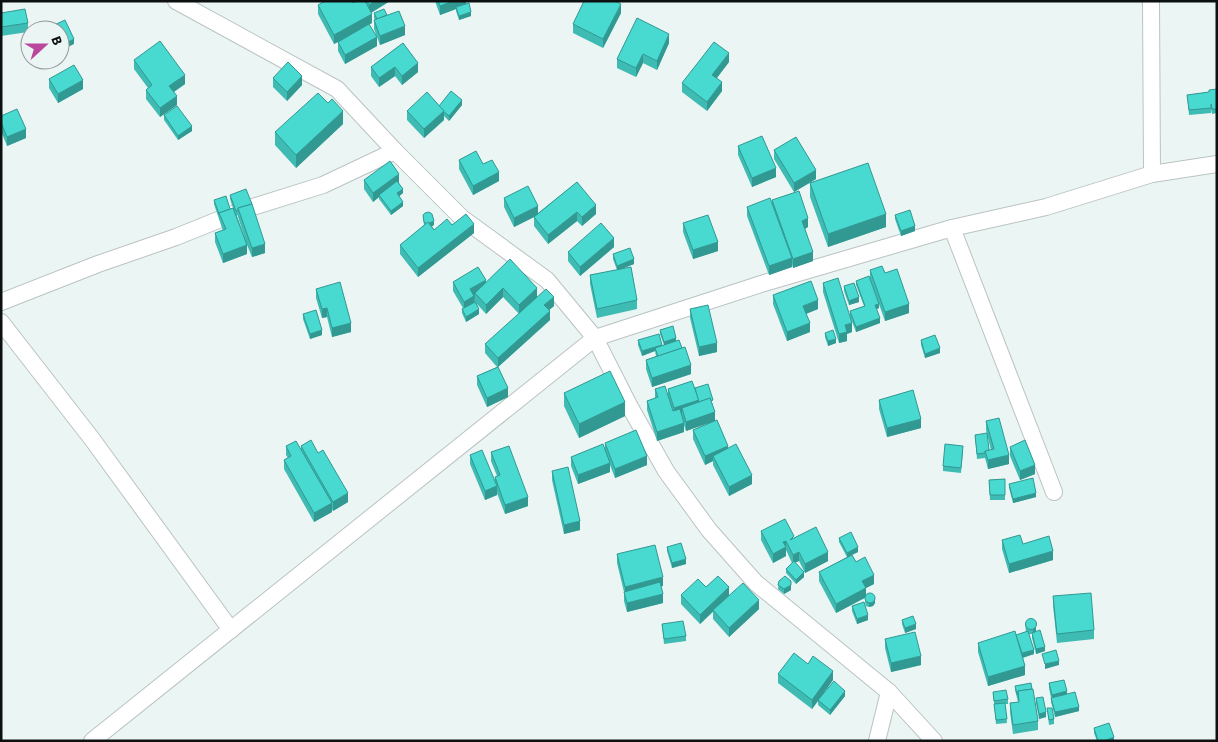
<svg xmlns="http://www.w3.org/2000/svg" width="1218" height="742" font-family="'Source Sans 3',sans-serif">
  <style>
    .lines { fill: none; stroke-linecap: round; stroke-linejoin: round }
    .minor-casing { stroke: #bac3c2; stroke-width: 18 }
    .minor { stroke: #fff; stroke-width: 16 }
    .wall { fill: #3ebbb3; fill-rule: evenodd }
    .shaded-wall { fill: #329892 }
    .building { fill: #48d9d0; stroke: #329892 }
  </style>
  <rect width="100%" height="100%" fill="#ebf5f4"/>
  <g class="lines">
    <defs>
      <g id="minor">
        <path d="M 176,1 L 337,89 L 395,151 L 462,218 L 547,280 L 595,338 L 630,407 L 666,471 L 709,530 L 756,583 L 889,692 L 934,741"/>
        <path d="M 1151,1 L 1152,174"/>
        <path d="M 952,228 L 1054,492"/>
        <path d="M 1,302 L 98,264 L 176,237 L 243,210 L 323,185 L 395,151"/>
        <path d="M 1,322 L 92,439 L 231,630"/>
        <path d="M 92,741 L 595,338 L 764,283 L 952,228 L 1046,207 L 1152,174 L 1217,164"/>
        <path d="M 877,741 L 889,692"/>
      </g>
    </defs>
    <use href="#minor" class="minor-casing"/>
    <use href="#minor" class="minor"/>
  </g>
  <g class="wall">
    <path d="M 356,1 L 390,1 L 371,13 L 372,23 L 369,24 L 377,46 L 345,64 L 338,51 L 338,42 L 334,44 L 318,14 L 318,5 L 353,3 Z"/>
    <path d="M 435,1 L 466,1 L 466,4 L 471,16 L 459,20 L 456,11 L 456,9 L 440,15 Z"/>
    <path d="M 1,13 L 28,23 L 28,32 L 1,36 Z"/>
    <path d="M 374,13 L 387,15 L 405,35 L 380,45 L 374,29 L 374,20 L 375,20 L 374,18 Z"/>
    <path d="M 621,13 L 603,48 L 573,33 L 573,24 Z"/>
    <path d="M 403,43 L 418,72 L 402,85 L 395,76 L 379,87 L 371,76 L 371,67 Z"/>
    <path d="M 669,43 L 657,70 L 643,63 L 636,77 L 617,68 L 617,59 Z"/>
    <path d="M 134,60 L 185,84 L 174,92 L 177,105 L 160,117 L 146,99 L 146,90 L 148,88 L 134,69 Z"/>
    <path d="M 729,62 L 717,78 L 722,91 L 707,111 L 682,92 L 682,83 Z"/>
    <path d="M 273,78 L 302,85 L 287,101 L 273,87 Z"/>
    <path d="M 49,79 L 83,89 L 58,103 L 49,88 Z"/>
    <path d="M 1217,89 L 1217,113 L 1212,114 L 1211,109 L 1211,113 L 1189,115 L 1187,95 L 1209,92 Z"/>
    <path d="M 462,105 L 449,121 L 444,116 L 444,120 L 424,138 L 407,120 L 407,111 L 439,106 Z"/>
    <path d="M 164,115 L 192,131 L 178,140 L 164,120 Z"/>
    <path d="M 1,116 L 26,138 L 7,146 L 1,131 Z"/>
    <path d="M 343,124 L 296,168 L 275,145 L 275,132 Z"/>
    <path d="M 738,146 L 776,177 L 752,187 L 738,155 Z"/>
    <path d="M 774,150 L 816,179 L 794,192 L 774,159 Z"/>
    <path d="M 459,160 L 483,164 L 499,181 L 473,195 L 459,169 Z"/>
    <path d="M 364,180 L 399,183 L 403,193 L 399,196 L 403,206 L 391,215 L 379,199 L 379,197 L 373,202 L 364,189 Z"/>
    <path d="M 577,182 L 596,214 L 582,226 L 577,221 L 548,244 L 534,226 L 534,217 L 514,227 L 504,207 L 504,198 L 538,213 Z"/>
    <path d="M 810,183 L 886,227 L 828,247 L 810,197 Z"/>
    <path d="M 230,195 L 265,253 L 252,257 L 247,245 L 247,254 L 223,263 L 215,242 L 215,233 L 223,231 L 214,204 L 214,200 L 230,209 L 233,208 L 230,199 ZM 238,215 L 238,217 L 247,244 L 237,216 Z"/>
    <path d="M 772,200 L 808,227 L 805,229 L 813,261 L 793,268 L 792,264 L 792,267 L 769,275 L 747,216 L 747,207 L 772,204 Z"/>
    <path d="M 423,215 L 434,225 L 432,226 L 434,230 L 452,225 L 474,233 L 418,277 L 400,254 L 400,245 L 424,226 Z"/>
    <path d="M 895,215 L 915,231 L 901,236 L 895,219 Z"/>
    <path d="M 683,223 L 718,251 L 693,259 L 683,232 Z"/>
    <path d="M 614,247 L 580,276 L 568,261 L 568,252 Z"/>
    <path d="M 613,254 L 634,264 L 621,269 L 637,300 L 637,309 L 597,318 L 590,284 L 590,275 L 617,270 L 613,259 Z"/>
    <path d="M 870,270 L 885,273 L 909,313 L 885,321 L 870,279 Z"/>
    <path d="M 856,281 L 879,308 L 876,309 L 880,323 L 856,332 L 850,316 L 850,311 L 864,306 L 856,285 Z"/>
    <path d="M 453,282 L 486,282 L 537,297 L 554,306 L 549,310 L 550,320 L 498,367 L 508,397 L 487,407 L 477,385 L 477,376 L 497,367 L 485,353 L 485,344 L 519,314 L 503,297 L 486,314 L 477,304 L 479,314 L 466,322 L 462,313 L 462,309 L 463,308 L 453,291 Z"/>
    <path d="M 823,283 L 852,332 L 847,334 L 847,341 L 839,343 L 823,292 Z"/>
    <path d="M 844,286 L 859,302 L 849,305 L 844,291 Z"/>
    <path d="M 316,289 L 351,332 L 332,337 L 327,317 L 322,318 L 316,298 Z"/>
    <path d="M 773,295 L 818,309 L 806,314 L 810,332 L 787,341 L 773,304 Z"/>
    <path d="M 690,309 L 717,352 L 699,356 L 690,318 Z"/>
    <path d="M 303,314 L 322,335 L 310,339 L 303,319 Z"/>
    <path d="M 660,330 L 676,340 L 691,374 L 652,387 L 646,369 L 646,360 L 656,356 L 655,351 L 642,356 L 638,345 L 638,340 L 662,346 L 664,345 L 660,334 Z"/>
    <path d="M 825,333 L 836,343 L 828,346 L 825,337 Z"/>
    <path d="M 921,340 L 940,353 L 925,358 L 921,345 Z"/>
    <path d="M 695,388 L 713,404 L 712,405 L 715,421 L 728,449 L 752,484 L 729,496 L 713,465 L 713,461 L 705,465 L 693,439 L 693,430 L 713,421 L 686,431 L 684,425 L 684,432 L 657,441 L 647,410 L 647,401 L 655,398 L 655,389 L 668,394 L 668,389 Z"/>
    <path d="M 564,393 L 625,416 L 579,438 L 564,406 Z"/>
    <path d="M 879,400 L 921,428 L 887,437 L 879,409 Z"/>
    <path d="M 986,421 L 1009,464 L 988,469 L 985,458 L 977,459 L 975,435 L 987,434 L 986,430 ZM 987,434 L 991,450 L 989,450 Z"/>
    <path d="M 605,443 L 647,465 L 615,478 L 610,465 L 610,472 L 578,484 L 571,466 L 571,457 L 605,449 Z"/>
    <path d="M 286,446 L 301,449 L 301,446 L 318,453 L 348,502 L 333,511 L 332,509 L 332,512 L 314,522 L 284,469 L 284,460 L 288,458 L 286,455 Z"/>
    <path d="M 1010,447 L 1035,474 L 1020,480 L 1010,456 Z"/>
    <path d="M 963,451 L 961,473 L 943,471 L 943,466 Z"/>
    <path d="M 491,452 L 528,506 L 505,514 L 497,493 L 497,495 L 485,500 L 470,464 L 470,455 L 495,480 L 495,477 L 497,476 L 491,461 Z"/>
    <path d="M 552,471 L 580,530 L 564,534 L 552,480 Z"/>
    <path d="M 1005,479 L 1005,500 L 990,500 L 989,480 Z"/>
    <path d="M 1009,484 L 1036,497 L 1013,503 L 1009,488 Z"/>
    <path d="M 761,531 L 794,538 L 828,561 L 805,573 L 799,561 L 795,562 L 804,577 L 796,584 L 786,573 L 786,569 L 792,563 L 786,550 L 786,556 L 773,563 L 761,540 Z"/>
    <path d="M 839,538 L 858,552 L 852,555 L 856,562 L 874,584 L 866,588 L 866,595 L 875,603 L 873,606 L 869,607 L 866,606 L 865,602 L 865,598 L 836,613 L 819,581 L 819,572 L 847,557 L 839,542 Z"/>
    <path d="M 1002,540 L 1023,544 L 1053,560 L 1009,573 L 1002,549 Z"/>
    <path d="M 667,547 L 686,564 L 672,568 L 667,551 Z"/>
    <path d="M 617,554 L 663,586 L 661,586 L 663,603 L 627,612 L 624,601 L 624,592 L 617,563 Z"/>
    <path d="M 779,581 L 791,581 L 791,590 L 784,594 L 778,589 Z"/>
    <path d="M 706,587 L 729,595 L 759,609 L 729,637 L 713,619 L 713,612 L 700,624 L 681,604 L 681,595 Z"/>
    <path d="M 1053,596 L 1094,630 L 1094,639 L 1057,643 L 1053,605 Z"/>
    <path d="M 852,606 L 868,620 L 857,624 L 852,611 Z"/>
    <path d="M 902,620 L 916,629 L 905,633 L 902,624 Z"/>
    <path d="M 1025,623 L 1036,631 L 1035,632 L 1045,651 L 1036,654 L 1032,638 L 1032,634 L 1029,634 L 1034,654 L 1023,658 L 1025,675 L 988,686 L 978,652 L 978,643 L 1016,635 L 1026,632 Z"/>
    <path d="M 662,624 L 686,636 L 686,641 L 664,644 Z"/>
    <path d="M 885,639 L 921,665 L 891,672 L 885,648 Z"/>
    <path d="M 808,664 L 833,680 L 822,695 L 845,696 L 830,715 L 818,705 L 818,701 L 812,709 L 778,683 L 778,674 Z"/>
    <path d="M 1049,683 L 1067,694 L 1079,711 L 1055,717 L 1051,702 L 1051,698 L 1049,688 Z"/>
    <path d="M 1015,686 L 1038,721 L 1038,730 L 1013,734 L 1010,712 L 1010,703 L 1018,702 L 1015,690 Z"/>
    <path d="M 993,692 L 1008,699 L 1008,704 L 1005,704 L 1007,723 L 996,724 Z"/>
    <path d="M 1036,698 L 1046,717 L 1039,719 L 1036,703 Z"/>
    <path d="M 1047,708 L 1054,719 L 1054,724 L 1049,725 Z"/>
    <path d="M 1094,728 L 1114,741 L 1097,741 L 1094,733 Z"/>
  </g>
  <g class="shaded-wall">
    <path d="M 375,1 L 390,1 L 369,14 L 369,5 Z"/>
    <path d="M 453,1 L 466,1 L 466,5 L 456,7 L 456,9 L 440,15 L 440,6 Z"/>
    <path d="M 621,4 L 621,13 L 603,48 L 603,39 Z"/>
    <path d="M 471,12 L 471,16 L 459,20 L 459,16 Z"/>
    <path d="M 372,14 L 372,23 L 334,44 L 334,35 Z"/>
    <path d="M 405,26 L 405,35 L 380,45 L 380,36 Z"/>
    <path d="M 669,34 L 669,43 L 657,70 L 657,61 Z"/>
    <path d="M 377,37 L 377,46 L 345,64 L 345,55 Z"/>
    <path d="M 74,39 L 74,44 L 60,51 L 60,46 Z"/>
    <path d="M 729,53 L 729,62 L 712,84 L 712,75 Z"/>
    <path d="M 643,54 L 643,63 L 636,77 L 636,68 Z"/>
    <path d="M 34,60 L 44,60 L 44,62 L 34,65 Z"/>
    <path d="M 418,63 L 418,72 L 402,85 L 402,76 Z"/>
    <path d="M 395,67 L 395,76 L 379,87 L 379,78 Z"/>
    <path d="M 185,75 L 185,84 L 169,95 L 169,86 Z"/>
    <path d="M 302,76 L 302,85 L 287,101 L 287,92 Z"/>
    <path d="M 83,80 L 83,89 L 58,103 L 58,94 Z"/>
    <path d="M 722,82 L 722,91 L 707,111 L 707,102 Z"/>
    <path d="M 177,96 L 177,105 L 160,117 L 160,108 Z"/>
    <path d="M 462,100 L 462,105 L 449,121 L 449,116 Z"/>
    <path d="M 343,111 L 343,124 L 296,168 L 296,155 Z"/>
    <path d="M 444,111 L 444,120 L 424,138 L 424,129 Z"/>
    <path d="M 192,126 L 192,131 L 178,140 L 178,136 Z"/>
    <path d="M 26,129 L 26,138 L 7,146 L 7,137 Z"/>
    <path d="M 776,168 L 776,177 L 752,187 L 752,178 Z"/>
    <path d="M 816,170 L 816,179 L 794,192 L 794,183 Z"/>
    <path d="M 499,172 L 499,181 L 473,195 L 473,186 Z"/>
    <path d="M 399,174 L 399,183 L 379,195 L 379,197 L 373,202 L 373,193 Z"/>
    <path d="M 403,189 L 403,193 L 397,198 L 397,193 Z"/>
    <path d="M 403,202 L 403,206 L 391,215 L 391,211 Z"/>
    <path d="M 596,205 L 596,214 L 582,226 L 582,217 Z"/>
    <path d="M 538,206 L 538,215 L 514,227 L 514,218 Z"/>
    <path d="M 577,212 L 577,221 L 548,244 L 548,235 Z"/>
    <path d="M 886,214 L 886,227 L 828,247 L 828,234 Z"/>
    <path d="M 808,218 L 808,227 L 802,230 L 802,221 Z"/>
    <path d="M 434,221 L 434,225 L 427,229 L 427,224 Z"/>
    <path d="M 474,224 L 474,233 L 418,277 L 418,268 Z"/>
    <path d="M 915,226 L 915,231 L 901,236 L 901,231 Z"/>
    <path d="M 614,238 L 614,247 L 580,276 L 580,267 Z"/>
    <path d="M 718,242 L 718,251 L 693,259 L 693,250 Z"/>
    <path d="M 265,244 L 265,253 L 252,257 L 252,248 Z"/>
    <path d="M 247,245 L 247,254 L 223,263 L 223,254 Z"/>
    <path d="M 813,252 L 813,261 L 793,268 L 793,259 Z"/>
    <path d="M 792,258 L 792,267 L 769,275 L 769,266 Z"/>
    <path d="M 634,259 L 634,264 L 617,271 L 617,266 Z"/>
    <path d="M 486,280 L 486,289 L 475,293 L 474,305 L 464,311 L 464,302 L 470,289 Z"/>
    <path d="M 503,288 L 503,297 L 486,314 L 486,305 Z"/>
    <path d="M 537,288 L 537,297 L 519,314 L 519,305 Z"/>
    <path d="M 554,297 L 554,306 L 544,314 L 544,305 Z"/>
    <path d="M 859,297 L 859,302 L 849,305 L 849,301 Z"/>
    <path d="M 818,300 L 818,309 L 803,315 L 803,306 Z"/>
    <path d="M 879,304 L 879,308 L 875,310 L 875,305 Z"/>
    <path d="M 909,304 L 909,313 L 885,321 L 885,312 Z"/>
    <path d="M 327,308 L 327,317 L 322,318 L 322,309 Z"/>
    <path d="M 479,309 L 479,314 L 466,322 L 466,317 Z"/>
    <path d="M 550,311 L 550,320 L 498,367 L 498,358 Z"/>
    <path d="M 880,318 L 880,323 L 856,332 L 856,327 Z"/>
    <path d="M 351,323 L 351,332 L 332,337 L 332,328 Z"/>
    <path d="M 810,323 L 810,332 L 787,341 L 787,332 Z"/>
    <path d="M 852,323 L 852,332 L 847,334 L 847,341 L 839,343 L 839,334 L 845,325 Z"/>
    <path d="M 322,330 L 322,335 L 310,339 L 310,334 Z"/>
    <path d="M 676,338 L 676,342 L 664,346 L 664,342 Z"/>
    <path d="M 836,339 L 836,343 L 828,346 L 828,341 Z"/>
    <path d="M 717,343 L 717,352 L 699,356 L 699,347 Z"/>
    <path d="M 662,345 L 662,349 L 655,348 L 655,351 L 642,356 L 642,351 Z"/>
    <path d="M 940,348 L 940,353 L 925,358 L 925,354 Z"/>
    <path d="M 691,365 L 691,374 L 652,387 L 652,378 Z"/>
    <path d="M 508,388 L 508,397 L 487,407 L 487,398 Z"/>
    <path d="M 699,400 L 699,409 L 682,408 L 682,415 L 674,417 L 674,408 Z"/>
    <path d="M 625,402 L 625,416 L 579,438 L 579,424 Z"/>
    <path d="M 715,412 L 715,421 L 686,431 L 686,422 Z"/>
    <path d="M 921,419 L 921,428 L 887,437 L 887,428 Z"/>
    <path d="M 684,423 L 684,432 L 657,441 L 657,432 Z"/>
    <path d="M 728,446 L 728,455 L 713,456 L 713,461 L 705,465 L 705,456 Z"/>
    <path d="M 1009,455 L 1009,464 L 988,469 L 988,460 Z"/>
    <path d="M 647,456 L 647,465 L 615,478 L 615,469 Z"/>
    <path d="M 610,463 L 610,472 L 578,484 L 578,475 Z"/>
    <path d="M 1035,465 L 1035,474 L 1020,480 L 1020,471 Z"/>
    <path d="M 752,475 L 752,484 L 729,496 L 729,487 Z"/>
    <path d="M 497,486 L 497,495 L 485,500 L 485,491 Z"/>
    <path d="M 348,493 L 348,502 L 333,511 L 333,502 Z"/>
    <path d="M 1036,493 L 1036,497 L 1013,503 L 1013,499 Z"/>
    <path d="M 528,497 L 528,506 L 505,514 L 505,505 Z"/>
    <path d="M 332,503 L 332,512 L 314,522 L 314,513 Z"/>
    <path d="M 580,521 L 580,530 L 564,534 L 564,525 Z"/>
    <path d="M 786,541 L 786,556 L 773,563 L 773,554 L 783,542 Z"/>
    <path d="M 858,547 L 858,552 L 847,557 L 847,553 Z"/>
    <path d="M 1053,551 L 1053,560 L 1009,573 L 1009,564 Z"/>
    <path d="M 799,552 L 799,561 L 793,564 L 793,555 Z"/>
    <path d="M 828,552 L 828,561 L 805,573 L 805,564 Z"/>
    <path d="M 686,559 L 686,564 L 672,568 L 672,563 Z"/>
    <path d="M 804,572 L 804,577 L 796,584 L 796,580 Z"/>
    <path d="M 874,575 L 874,584 L 866,588 L 866,597 L 836,613 L 836,604 L 862,581 Z"/>
    <path d="M 663,577 L 663,586 L 625,596 L 625,587 Z"/>
    <path d="M 791,585 L 791,590 L 784,594 L 784,589 Z"/>
    <path d="M 729,587 L 729,596 L 713,610 L 713,611 L 700,624 L 700,615 Z"/>
    <path d="M 663,594 L 663,603 L 627,612 L 627,603 Z"/>
    <path d="M 875,598 L 875,603 L 873,606 L 869,607 L 869,603 Z"/>
    <path d="M 759,600 L 759,609 L 729,637 L 729,628 Z"/>
    <path d="M 868,615 L 868,620 L 857,624 L 857,619 Z"/>
    <path d="M 916,624 L 916,629 L 905,633 L 905,628 Z"/>
    <path d="M 1036,626 L 1036,631 L 1033,634 L 1033,629 Z"/>
    <path d="M 1045,647 L 1045,651 L 1036,654 L 1036,649 Z"/>
    <path d="M 1034,650 L 1034,654 L 1021,658 L 1021,654 Z"/>
    <path d="M 921,656 L 921,665 L 891,672 L 891,663 Z"/>
    <path d="M 1059,661 L 1059,665 L 1045,669 L 1045,664 Z"/>
    <path d="M 1025,666 L 1025,675 L 988,686 L 988,677 Z"/>
    <path d="M 833,671 L 833,680 L 812,709 L 812,700 Z"/>
    <path d="M 845,691 L 845,696 L 830,715 L 830,710 Z"/>
    <path d="M 1067,691 L 1067,696 L 1052,700 L 1052,695 Z"/>
    <path d="M 1079,707 L 1079,711 L 1055,717 L 1055,712 Z"/>
    <path d="M 1046,712 L 1046,717 L 1039,719 L 1039,714 Z"/>
    <path d="M 1114,737 L 1114,741 L 1104,741 Z"/>
  </g>
  <g class="building">
    <path d="M 325,1 L 353,1 L 353,3 L 356,1 L 365,1 L 372,14 L 334,35 L 318,5 Z"/>
    <path d="M 367,1 L 375,1 L 369,5 Z"/>
    <path d="M 438,1 L 453,1 L 440,6 Z"/>
    <path d="M 584,1 L 615,1 L 621,4 L 603,39 L 573,24 Z"/>
    <path d="M 469,3 L 471,12 L 459,16 L 456,7 Z"/>
    <path d="M 25,9 L 28,23 L 1,27 L 1,13 Z"/>
    <path d="M 384,9 L 387,15 L 377,19 L 374,13 Z"/>
    <path d="M 399,11 L 405,26 L 380,36 L 374,20 Z"/>
    <path d="M 637,18 L 669,34 L 657,61 L 643,54 L 636,68 L 617,59 Z"/>
    <path d="M 65,20 L 74,39 L 60,46 L 60,30 L 51,30 L 50,27 Z"/>
    <path d="M 369,24 L 377,37 L 345,55 L 338,42 Z"/>
    <path d="M 160,41 L 185,75 L 169,86 L 177,96 L 160,108 L 146,90 L 152,85 L 134,60 Z"/>
    <path d="M 714,42 L 729,53 L 712,75 L 722,82 L 707,102 L 682,83 Z"/>
    <path d="M 403,43 L 418,63 L 402,76 L 395,67 L 379,78 L 371,67 Z"/>
    <path d="M 288,62 L 302,76 L 287,92 L 273,78 Z"/>
    <path d="M 74,65 L 83,80 L 58,94 L 49,79 Z"/>
    <path d="M 1217,89 L 1217,109 L 1212,109 L 1211,104 L 1211,108 L 1189,110 L 1187,95 L 1209,92 L 1209,90 Z"/>
    <path d="M 451,91 L 462,100 L 449,116 L 443,111 L 439,106 Z"/>
    <path d="M 427,92 L 444,111 L 424,129 L 407,111 Z"/>
    <path d="M 318,93 L 328,103 L 332,99 L 343,111 L 296,155 L 275,132 Z"/>
    <path d="M 177,106 L 192,126 L 178,136 L 164,115 Z"/>
    <path d="M 17,109 L 26,129 L 7,137 L 1,122 L 1,116 Z"/>
    <path d="M 762,136 L 776,168 L 752,178 L 738,146 Z"/>
    <path d="M 796,137 L 816,170 L 794,183 L 774,150 Z"/>
    <path d="M 476,151 L 483,164 L 492,160 L 499,172 L 473,186 L 459,160 Z"/>
    <path d="M 390,161 L 399,174 L 373,193 L 364,180 Z"/>
    <path d="M 868,163 L 886,214 L 828,234 L 810,183 Z"/>
    <path d="M 397,181 L 403,189 L 397,193 L 403,202 L 391,211 L 379,195 Z"/>
    <path d="M 577,182 L 596,205 L 582,217 L 577,212 L 548,235 L 534,217 Z"/>
    <path d="M 528,186 L 538,206 L 514,218 L 504,198 Z"/>
    <path d="M 246,189 L 252,204 L 238,208 L 238,211 L 236,211 L 230,195 Z"/>
    <path d="M 799,191 L 808,218 L 802,221 L 813,252 L 793,259 L 772,200 Z"/>
    <path d="M 226,196 L 230,209 L 219,213 L 219,214 L 214,200 Z"/>
    <path d="M 770,198 L 792,258 L 769,266 L 747,207 Z"/>
    <path d="M 252,204 L 265,244 L 252,248 L 238,208 Z"/>
    <path d="M 233,208 L 247,245 L 223,254 L 215,233 L 226,229 L 219,213 Z"/>
    <path d="M 910,210 L 915,226 L 901,231 L 895,215 Z"/>
    <path d="M 429,212 L 432,214 L 434,221 L 427,224 L 424,222 L 423,215 L 425,213 Z"/>
    <path d="M 466,214 L 474,224 L 418,268 L 400,245 L 428,222 L 434,230 L 447,219 L 452,225 Z"/>
    <path d="M 708,215 L 718,242 L 693,250 L 683,223 Z"/>
    <path d="M 601,223 L 614,238 L 580,267 L 568,252 Z"/>
    <path d="M 630,248 L 634,259 L 617,266 L 613,254 Z"/>
    <path d="M 510,259 L 537,288 L 519,305 L 503,288 L 486,305 L 475,293 Z"/>
    <path d="M 882,266 L 885,273 L 897,269 L 909,304 L 885,312 L 870,270 Z"/>
    <path d="M 478,267 L 486,280 L 470,289 L 474,296 L 464,302 L 453,282 Z"/>
    <path d="M 631,267 L 637,300 L 597,309 L 590,275 Z"/>
    <path d="M 869,276 L 879,304 L 875,305 L 880,318 L 856,327 L 850,311 L 865,306 L 856,281 Z"/>
    <path d="M 838,278 L 852,323 L 845,325 L 847,332 L 839,334 L 823,283 Z"/>
    <path d="M 811,281 L 818,300 L 803,306 L 810,323 L 787,332 L 773,295 Z"/>
    <path d="M 340,282 L 351,323 L 332,328 L 327,308 L 322,309 L 316,289 Z"/>
    <path d="M 854,283 L 859,297 L 849,301 L 844,286 Z"/>
    <path d="M 546,289 L 554,297 L 544,305 L 550,311 L 498,358 L 485,344 Z"/>
    <path d="M 475,302 L 479,309 L 466,317 L 462,309 Z"/>
    <path d="M 708,305 L 717,343 L 699,347 L 690,309 Z"/>
    <path d="M 316,310 L 322,330 L 310,334 L 303,314 Z"/>
    <path d="M 673,326 L 676,338 L 664,342 L 660,330 Z"/>
    <path d="M 833,330 L 836,339 L 828,341 L 825,333 Z"/>
    <path d="M 659,334 L 662,345 L 642,351 L 638,340 Z"/>
    <path d="M 935,335 L 940,348 L 925,354 L 921,340 Z"/>
    <path d="M 679,340 L 682,348 L 658,356 L 655,348 Z"/>
    <path d="M 685,347 L 691,365 L 652,378 L 646,360 Z"/>
    <path d="M 498,367 L 508,388 L 487,398 L 477,376 Z"/>
    <path d="M 610,371 L 625,402 L 579,424 L 564,393 Z"/>
    <path d="M 692,381 L 699,400 L 674,408 L 668,389 Z"/>
    <path d="M 708,384 L 713,400 L 711,401 L 710,398 L 699,402 L 695,388 Z"/>
    <path d="M 665,386 L 673,411 L 680,409 L 684,423 L 657,432 L 647,401 L 658,397 L 655,389 Z"/>
    <path d="M 913,390 L 921,419 L 887,428 L 879,400 Z"/>
    <path d="M 710,398 L 715,412 L 686,422 L 682,408 Z"/>
    <path d="M 999,418 L 1009,455 L 988,460 L 985,451 L 994,449 L 986,421 Z"/>
    <path d="M 717,420 L 728,446 L 705,456 L 693,430 Z"/>
    <path d="M 636,430 L 647,456 L 615,469 L 605,443 Z"/>
    <path d="M 987,433 L 989,450 L 985,451 L 985,453 L 977,454 L 975,435 Z"/>
    <path d="M 311,440 L 318,453 L 323,450 L 348,493 L 333,502 L 301,446 Z"/>
    <path d="M 1025,440 L 1035,465 L 1020,471 L 1010,447 Z"/>
    <path d="M 296,441 L 332,503 L 314,513 L 284,460 L 291,456 L 286,446 Z"/>
    <path d="M 603,444 L 610,463 L 578,475 L 571,457 Z"/>
    <path d="M 736,444 L 752,475 L 729,487 L 713,456 Z"/>
    <path d="M 945,444 L 963,446 L 961,468 L 943,466 Z"/>
    <path d="M 509,446 L 528,497 L 505,505 L 495,477 L 500,475 L 491,452 Z"/>
    <path d="M 482,450 L 497,486 L 485,491 L 470,455 Z"/>
    <path d="M 568,467 L 580,521 L 564,525 L 552,471 Z"/>
    <path d="M 1033,478 L 1036,493 L 1013,499 L 1009,484 Z"/>
    <path d="M 1005,479 L 1005,495 L 990,495 L 989,480 Z"/>
    <path d="M 785,519 L 794,536 L 790,540 L 816,527 L 828,552 L 805,564 L 799,552 L 793,555 L 786,541 L 783,542 L 786,547 L 773,554 L 761,531 Z"/>
    <path d="M 851,532 L 858,547 L 847,553 L 839,538 Z"/>
    <path d="M 1020,535 L 1023,544 L 1049,536 L 1053,551 L 1009,564 L 1002,540 Z"/>
    <path d="M 681,543 L 686,559 L 672,563 L 667,547 Z"/>
    <path d="M 655,545 L 663,577 L 625,587 L 617,554 Z"/>
    <path d="M 852,555 L 856,562 L 865,557 L 874,575 L 862,581 L 866,588 L 836,604 L 819,572 Z"/>
    <path d="M 794,561 L 804,572 L 796,580 L 786,569 Z"/>
    <path d="M 718,576 L 729,587 L 700,615 L 681,595 L 698,579 L 706,587 Z"/>
    <path d="M 785,576 L 791,581 L 791,585 L 784,589 L 778,585 L 779,581 Z"/>
    <path d="M 660,582 L 663,594 L 627,603 L 624,592 Z"/>
    <path d="M 743,583 L 759,600 L 729,628 L 713,610 Z"/>
    <path d="M 1091,593 L 1094,630 L 1057,634 L 1053,596 Z"/>
    <circle cx="870" cy="598" r="5"/>
    <path d="M 864,602 L 868,615 L 857,619 L 852,606 Z"/>
    <path d="M 913,616 L 916,624 L 905,628 L 902,620 Z"/>
    <circle cx="1031" cy="624" r="5.5"/>
    <path d="M 683,621 L 686,636 L 664,639 L 662,624 Z"/>
    <path d="M 1040,630 L 1045,647 L 1036,649 L 1032,633 Z"/>
    <path d="M 1015,631 L 1025,666 L 988,677 L 978,643 Z"/>
    <path d="M 1028,631 L 1034,650 L 1022,653 L 1016,635 Z"/>
    <path d="M 915,632 L 921,656 L 891,663 L 885,639 Z"/>
    <path d="M 1056,650 L 1059,661 L 1045,664 L 1042,654 Z"/>
    <path d="M 794,653 L 808,664 L 813,656 L 833,671 L 812,700 L 778,674 Z"/>
    <path d="M 1064,680 L 1067,691 L 1052,695 L 1049,683 Z"/>
    <path d="M 834,681 L 845,691 L 830,710 L 818,700 Z"/>
    <path d="M 1031,683 L 1032,689 L 1018,691 L 1018,694 L 1017,694 L 1015,686 Z"/>
    <path d="M 1033,689 L 1038,721 L 1013,725 L 1010,703 L 1019,702 L 1018,691 Z"/>
    <path d="M 1006,690 L 1008,699 L 994,701 L 993,692 Z"/>
    <path d="M 1075,692 L 1079,707 L 1055,712 L 1051,698 Z"/>
    <path d="M 1043,697 L 1046,712 L 1039,714 L 1036,698 Z"/>
    <path d="M 1005,703 L 1007,719 L 996,720 L 994,704 Z"/>
    <path d="M 1047,708 L 1052,708 L 1054,719 L 1049,720 Z"/>
    <path d="M 1109,723 L 1114,737 L 1104,741 L 1098,741 L 1094,728 Z"/>
  </g>
  <rect width="1218" height="742" fill="none" stroke="#0d1010" stroke-width="5"/>
  <g transform="translate(45 45) rotate(69)"><circle r="24" fill="#ebf5f4" stroke="#929999"/>
  <path d="M0-4L9 19L0 12L-9 19Z" fill="#bb469d"/>
  <text y="-8" font-size="14" font-weight="bold" text-anchor="middle" fill="#0d1010">B</text>
  </g>
</svg>
